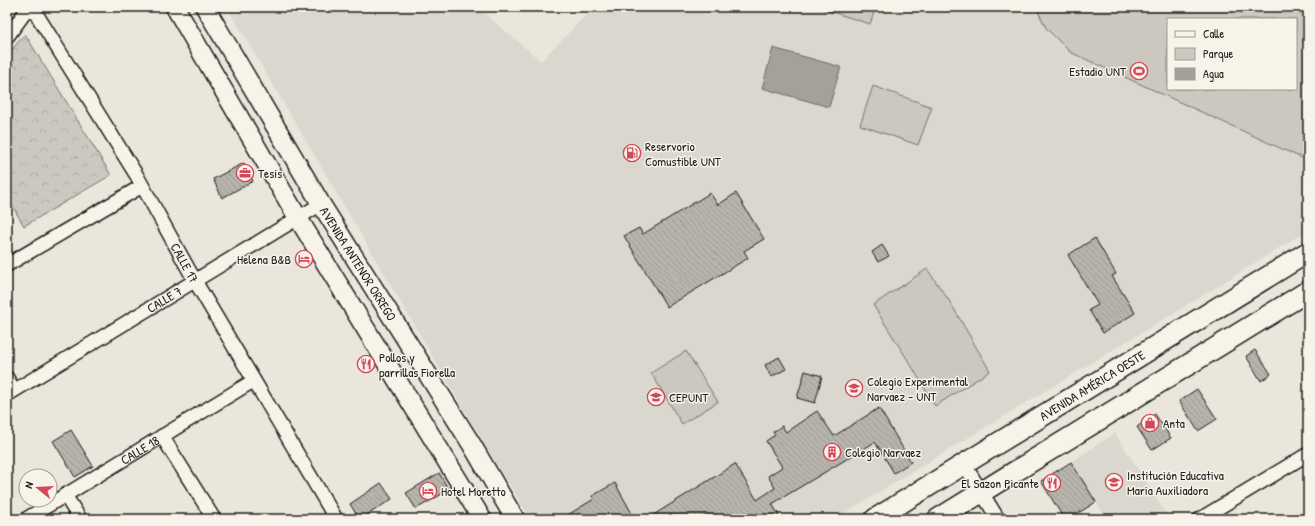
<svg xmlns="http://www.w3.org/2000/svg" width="1315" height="526" font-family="'Patrick Hand',sans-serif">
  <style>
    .built { fill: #dad7ce; fill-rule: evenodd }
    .green { fill: #ccc8c0; stroke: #74726e; fill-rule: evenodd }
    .forest { fill: url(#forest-crowns); stroke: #74726e }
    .water { fill: #a3a19a; stroke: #6d6c68 }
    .building { fill: url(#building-back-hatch); stroke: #1c1c1c }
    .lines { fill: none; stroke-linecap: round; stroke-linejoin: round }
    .street-casing { stroke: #1c1c1c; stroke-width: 16 }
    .secondary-casing { stroke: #1c1c1c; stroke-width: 21 }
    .primary-casing { stroke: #1c1c1c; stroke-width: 23 }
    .street { stroke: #f7f3e8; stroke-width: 13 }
    .secondary { stroke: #f7f3e8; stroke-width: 18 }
    .primary { stroke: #f7f3e8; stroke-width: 20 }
    .labels { text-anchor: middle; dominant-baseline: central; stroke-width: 3; stroke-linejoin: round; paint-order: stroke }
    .poi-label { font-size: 13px; fill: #1c1c1c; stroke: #f7f3e8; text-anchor: start }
    .street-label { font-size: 13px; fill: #1c1c1c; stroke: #f7f3e8 }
  </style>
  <defs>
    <pattern id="forest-crowns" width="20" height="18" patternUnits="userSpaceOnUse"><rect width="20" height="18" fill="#ccc8c0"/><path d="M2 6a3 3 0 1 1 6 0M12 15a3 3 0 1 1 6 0" fill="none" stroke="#afaba4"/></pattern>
    <pattern id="building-back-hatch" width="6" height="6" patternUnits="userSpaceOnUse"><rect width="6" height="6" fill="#b6b4ac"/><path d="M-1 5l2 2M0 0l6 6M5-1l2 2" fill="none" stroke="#9c9a93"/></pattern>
  </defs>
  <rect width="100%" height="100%" fill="#eae6dc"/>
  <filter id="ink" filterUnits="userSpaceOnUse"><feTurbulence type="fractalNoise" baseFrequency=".025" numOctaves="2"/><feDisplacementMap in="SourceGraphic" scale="8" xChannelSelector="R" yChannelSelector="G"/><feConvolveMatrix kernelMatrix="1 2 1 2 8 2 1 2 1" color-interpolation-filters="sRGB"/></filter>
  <g filter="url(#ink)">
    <g class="built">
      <path d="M 227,7 L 477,7 L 541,61 L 594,7 L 1308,7 L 1308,230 L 1213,289 L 835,519 L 531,519 L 492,457 ZM 1168,19 L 1296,19 L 1296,89 L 1168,89 Z"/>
      <path d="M 1115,433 L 1167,515 L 1161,519 L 1107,519 L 1071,462 Z"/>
    </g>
    <g class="green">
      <path d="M 816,7 L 876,7 L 870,24 Z"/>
      <path d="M 1036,7 L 1308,7 L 1308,159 L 1304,159 L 1070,52 L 1046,28 ZM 1168,19 L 1296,19 L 1296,89 L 1168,89 Z"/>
      <path d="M 873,86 L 932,107 L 918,145 L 860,125 Z"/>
      <path d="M 927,269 L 950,302 L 990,371 L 935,406 L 914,370 L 873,305 Z"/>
      <path d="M 686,351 L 718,402 L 682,424 L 651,373 Z"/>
    </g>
    <path class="forest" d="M 25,34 L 111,175 L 24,226 L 7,197 L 7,55 Z"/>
    <path class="water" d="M 773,48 L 841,67 L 829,107 L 762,88 Z"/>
    <g class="building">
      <path d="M 244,163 L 253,181 L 222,198 L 213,179 Z"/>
      <path d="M 710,193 L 718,205 L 736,193 L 764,239 L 744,251 L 748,258 L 667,307 L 624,236 L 639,228 L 643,234 Z"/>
      <path d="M 1095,238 L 1116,274 L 1112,276 L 1135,313 L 1103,333 L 1089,310 L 1098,305 L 1068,255 Z"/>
      <path d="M 882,245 L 889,256 L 878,262 L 872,252 Z"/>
      <path d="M 1255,350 L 1271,374 L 1261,381 L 1246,356 Z"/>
      <path d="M 779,357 L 786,369 L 771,377 L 765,365 Z"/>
      <path d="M 805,371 L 822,376 L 815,403 L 797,398 Z"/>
      <path d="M 1197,389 L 1217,419 L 1198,431 L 1179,401 Z"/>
      <path d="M 879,408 L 911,462 L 894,473 L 875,442 L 772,504 L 779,515 L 773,519 L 647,519 L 735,464 L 757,500 L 775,488 L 768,476 L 782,467 L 766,441 L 775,435 L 773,432 L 782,426 L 786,432 L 817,411 L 834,436 Z"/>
      <path d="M 1155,414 L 1171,438 L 1152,450 L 1137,427 Z"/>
      <path d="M 71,430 L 93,466 L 75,477 L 53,441 Z"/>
      <path d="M 1071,462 L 1096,502 L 1069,519 L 1064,519 L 1041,481 Z"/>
      <path d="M 439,473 L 449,490 L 416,509 L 406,493 Z"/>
      <path d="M 381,483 L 392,499 L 361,519 L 359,519 L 350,504 Z"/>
      <path d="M 615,483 L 635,519 L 561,519 L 594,499 L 592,496 Z"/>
    </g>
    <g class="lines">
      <defs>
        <g id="street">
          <path id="s1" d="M 32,7 L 137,176 L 195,281 L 336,519"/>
          <path d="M 7,37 L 29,7"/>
          <path d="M 7,265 L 142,186"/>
          <path d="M 7,378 L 14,390"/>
          <path id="s2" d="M 7,395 L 321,204"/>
          <path d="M 162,436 L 214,519"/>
          <path d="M 964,464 L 998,519"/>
          <path d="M 65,495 L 80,519"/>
          <path id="s3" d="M 26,519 L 253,381"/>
          <path d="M 1200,519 L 1308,454"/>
        </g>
        <g id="secondary">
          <path d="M 175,7 L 298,218 L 482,519"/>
          <path id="s4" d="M 205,7 L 321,204 L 472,445 L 515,519"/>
        </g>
        <g id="primary">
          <path id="s5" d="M 875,519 L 1308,252"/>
          <path d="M 938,519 L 1308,291"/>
        </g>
      </defs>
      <use href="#street" class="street-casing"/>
      <use href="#secondary" class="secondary-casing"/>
      <use href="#primary" class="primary-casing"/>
      <use href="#street" class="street"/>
      <use href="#secondary" class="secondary"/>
      <use href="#primary" class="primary"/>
    </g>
  </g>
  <defs>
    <symbol id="stadium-ring" viewBox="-11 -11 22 22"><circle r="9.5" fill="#f7f3e8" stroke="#d1495b" stroke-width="1.5"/><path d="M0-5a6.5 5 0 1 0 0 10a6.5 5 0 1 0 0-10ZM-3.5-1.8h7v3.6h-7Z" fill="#d1495b"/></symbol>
    <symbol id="fuel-ring" viewBox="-11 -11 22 22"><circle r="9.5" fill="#f7f3e8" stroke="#d1495b" stroke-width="1.5"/><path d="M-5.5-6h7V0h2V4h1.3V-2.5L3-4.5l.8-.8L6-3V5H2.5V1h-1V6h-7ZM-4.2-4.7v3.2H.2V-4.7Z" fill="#d1495b"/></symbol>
    <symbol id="office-ring" viewBox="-11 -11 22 22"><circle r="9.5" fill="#f7f3e8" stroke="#d1495b" stroke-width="1.5"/><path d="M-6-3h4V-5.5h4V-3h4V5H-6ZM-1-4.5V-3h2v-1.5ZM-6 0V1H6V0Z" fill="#d1495b"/></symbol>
    <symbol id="hotel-ring" viewBox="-11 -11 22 22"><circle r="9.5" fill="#f7f3e8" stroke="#d1495b" stroke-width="1.5"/><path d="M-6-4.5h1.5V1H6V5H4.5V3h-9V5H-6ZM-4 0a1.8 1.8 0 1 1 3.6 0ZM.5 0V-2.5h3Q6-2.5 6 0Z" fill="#d1495b"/></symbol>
    <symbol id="restaurant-ring" viewBox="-11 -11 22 22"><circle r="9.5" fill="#f7f3e8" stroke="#d1495b" stroke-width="1.5"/><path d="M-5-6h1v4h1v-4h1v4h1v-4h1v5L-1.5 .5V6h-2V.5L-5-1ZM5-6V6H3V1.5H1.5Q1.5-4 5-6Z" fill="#d1495b"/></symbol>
    <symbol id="school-ring" viewBox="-11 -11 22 22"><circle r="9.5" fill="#f7f3e8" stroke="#d1495b" stroke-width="1.5"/><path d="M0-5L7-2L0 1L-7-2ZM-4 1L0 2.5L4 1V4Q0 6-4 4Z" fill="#d1495b"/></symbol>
    <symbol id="university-ring" viewBox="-11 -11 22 22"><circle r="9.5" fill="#f7f3e8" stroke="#d1495b" stroke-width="1.5"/><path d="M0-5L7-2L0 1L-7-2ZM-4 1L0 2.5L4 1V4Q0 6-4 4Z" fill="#d1495b"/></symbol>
    <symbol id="shop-ring" viewBox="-11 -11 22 22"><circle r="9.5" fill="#f7f3e8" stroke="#d1495b" stroke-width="1.5"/><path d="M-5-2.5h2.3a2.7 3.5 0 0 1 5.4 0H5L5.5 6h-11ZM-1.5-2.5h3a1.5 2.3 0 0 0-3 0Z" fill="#d1495b"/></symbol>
    <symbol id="building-ring" viewBox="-11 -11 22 22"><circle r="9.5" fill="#f7f3e8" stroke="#d1495b" stroke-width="1.5"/><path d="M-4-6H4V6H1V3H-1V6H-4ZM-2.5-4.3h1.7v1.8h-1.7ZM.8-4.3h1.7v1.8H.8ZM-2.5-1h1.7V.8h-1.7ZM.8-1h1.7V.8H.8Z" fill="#d1495b"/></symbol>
  </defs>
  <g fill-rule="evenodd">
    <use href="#stadium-ring" x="1129" y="61" width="20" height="20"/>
    <use href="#fuel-ring" x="622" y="143" width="20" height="20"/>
    <use href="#office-ring" x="235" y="163" width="20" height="20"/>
    <use href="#hotel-ring" x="294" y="249" width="20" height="20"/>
    <use href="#restaurant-ring" x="356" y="354" width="20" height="20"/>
    <use href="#school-ring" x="844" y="378" width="20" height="20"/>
    <use href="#university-ring" x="646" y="387" width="20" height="20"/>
    <use href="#shop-ring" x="1140" y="413" width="20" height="20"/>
    <use href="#building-ring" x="822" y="442" width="20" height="20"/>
    <use href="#school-ring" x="1104" y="472" width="20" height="20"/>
    <use href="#restaurant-ring" x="1042" y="473" width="20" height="20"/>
    <use href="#hotel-ring" x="418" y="481" width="20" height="20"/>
  </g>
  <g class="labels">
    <g class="poi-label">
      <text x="1126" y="71" text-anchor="end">Estadio UNT</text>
      <text x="645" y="146">Reservorio<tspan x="645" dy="15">Comustible UNT</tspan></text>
      <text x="258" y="173">Tesis</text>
      <text x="291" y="259" text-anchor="end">Helena B&amp;B</text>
      <text x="379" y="357">Pollos y<tspan x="379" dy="15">parrillas Fiorella</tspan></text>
      <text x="867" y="381">Colegio Experimental<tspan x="867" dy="15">Narvaez - UNT</tspan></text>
      <text x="669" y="397">CEPUNT</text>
      <text x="1163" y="423">Anta</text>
      <text x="845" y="452">Colegio Narvaez</text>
      <text x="1127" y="475">Institución Educativa<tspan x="1127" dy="15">Maria Auxiliadora</tspan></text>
      <text x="1039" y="483" text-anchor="end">El Sazon Picante</text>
      <text x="441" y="491">Hotel Moretto</text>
    </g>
    <g class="street-label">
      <text stroke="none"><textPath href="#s1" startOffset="298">CALLE 17</textPath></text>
      <text stroke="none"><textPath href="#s4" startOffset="299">AVENIDA ANTENOR ORREGO</textPath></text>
      <text stroke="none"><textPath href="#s2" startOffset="184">CALLE 7</textPath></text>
      <text stroke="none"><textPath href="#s5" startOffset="255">AVENIDA AMÉRICA OESTE</textPath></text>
      <text stroke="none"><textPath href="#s3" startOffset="133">CALLE 18</textPath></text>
    </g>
  </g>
  <rect width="1315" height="526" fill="none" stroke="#f7f3e8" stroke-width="24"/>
  <rect x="12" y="12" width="1291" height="502" fill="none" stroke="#1c1c1c" stroke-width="1.5" filter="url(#ink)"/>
  <rect x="1167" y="18" width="130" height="72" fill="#f7f3e8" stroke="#9f9d96"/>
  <rect x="1175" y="31" width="20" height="6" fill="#f7f3e8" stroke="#9f9d96"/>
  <text x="1203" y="38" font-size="12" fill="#1c1c1c">Calle</text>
  <rect x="1175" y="48" width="20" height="12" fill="#ccc8c0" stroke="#9f9d96"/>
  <text x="1203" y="58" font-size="12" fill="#1c1c1c">Parque</text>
  <rect x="1175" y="68" width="20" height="12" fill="#a3a19a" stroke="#9f9d96"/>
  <text x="1203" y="78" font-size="12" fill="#1c1c1c">Agua</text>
  <g transform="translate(38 488) rotate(288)"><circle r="19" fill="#f7f3e8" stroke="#9f9d96"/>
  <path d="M0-3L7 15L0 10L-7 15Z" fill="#d1495b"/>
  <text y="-6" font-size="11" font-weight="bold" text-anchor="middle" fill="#1c1c1c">N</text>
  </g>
</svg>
